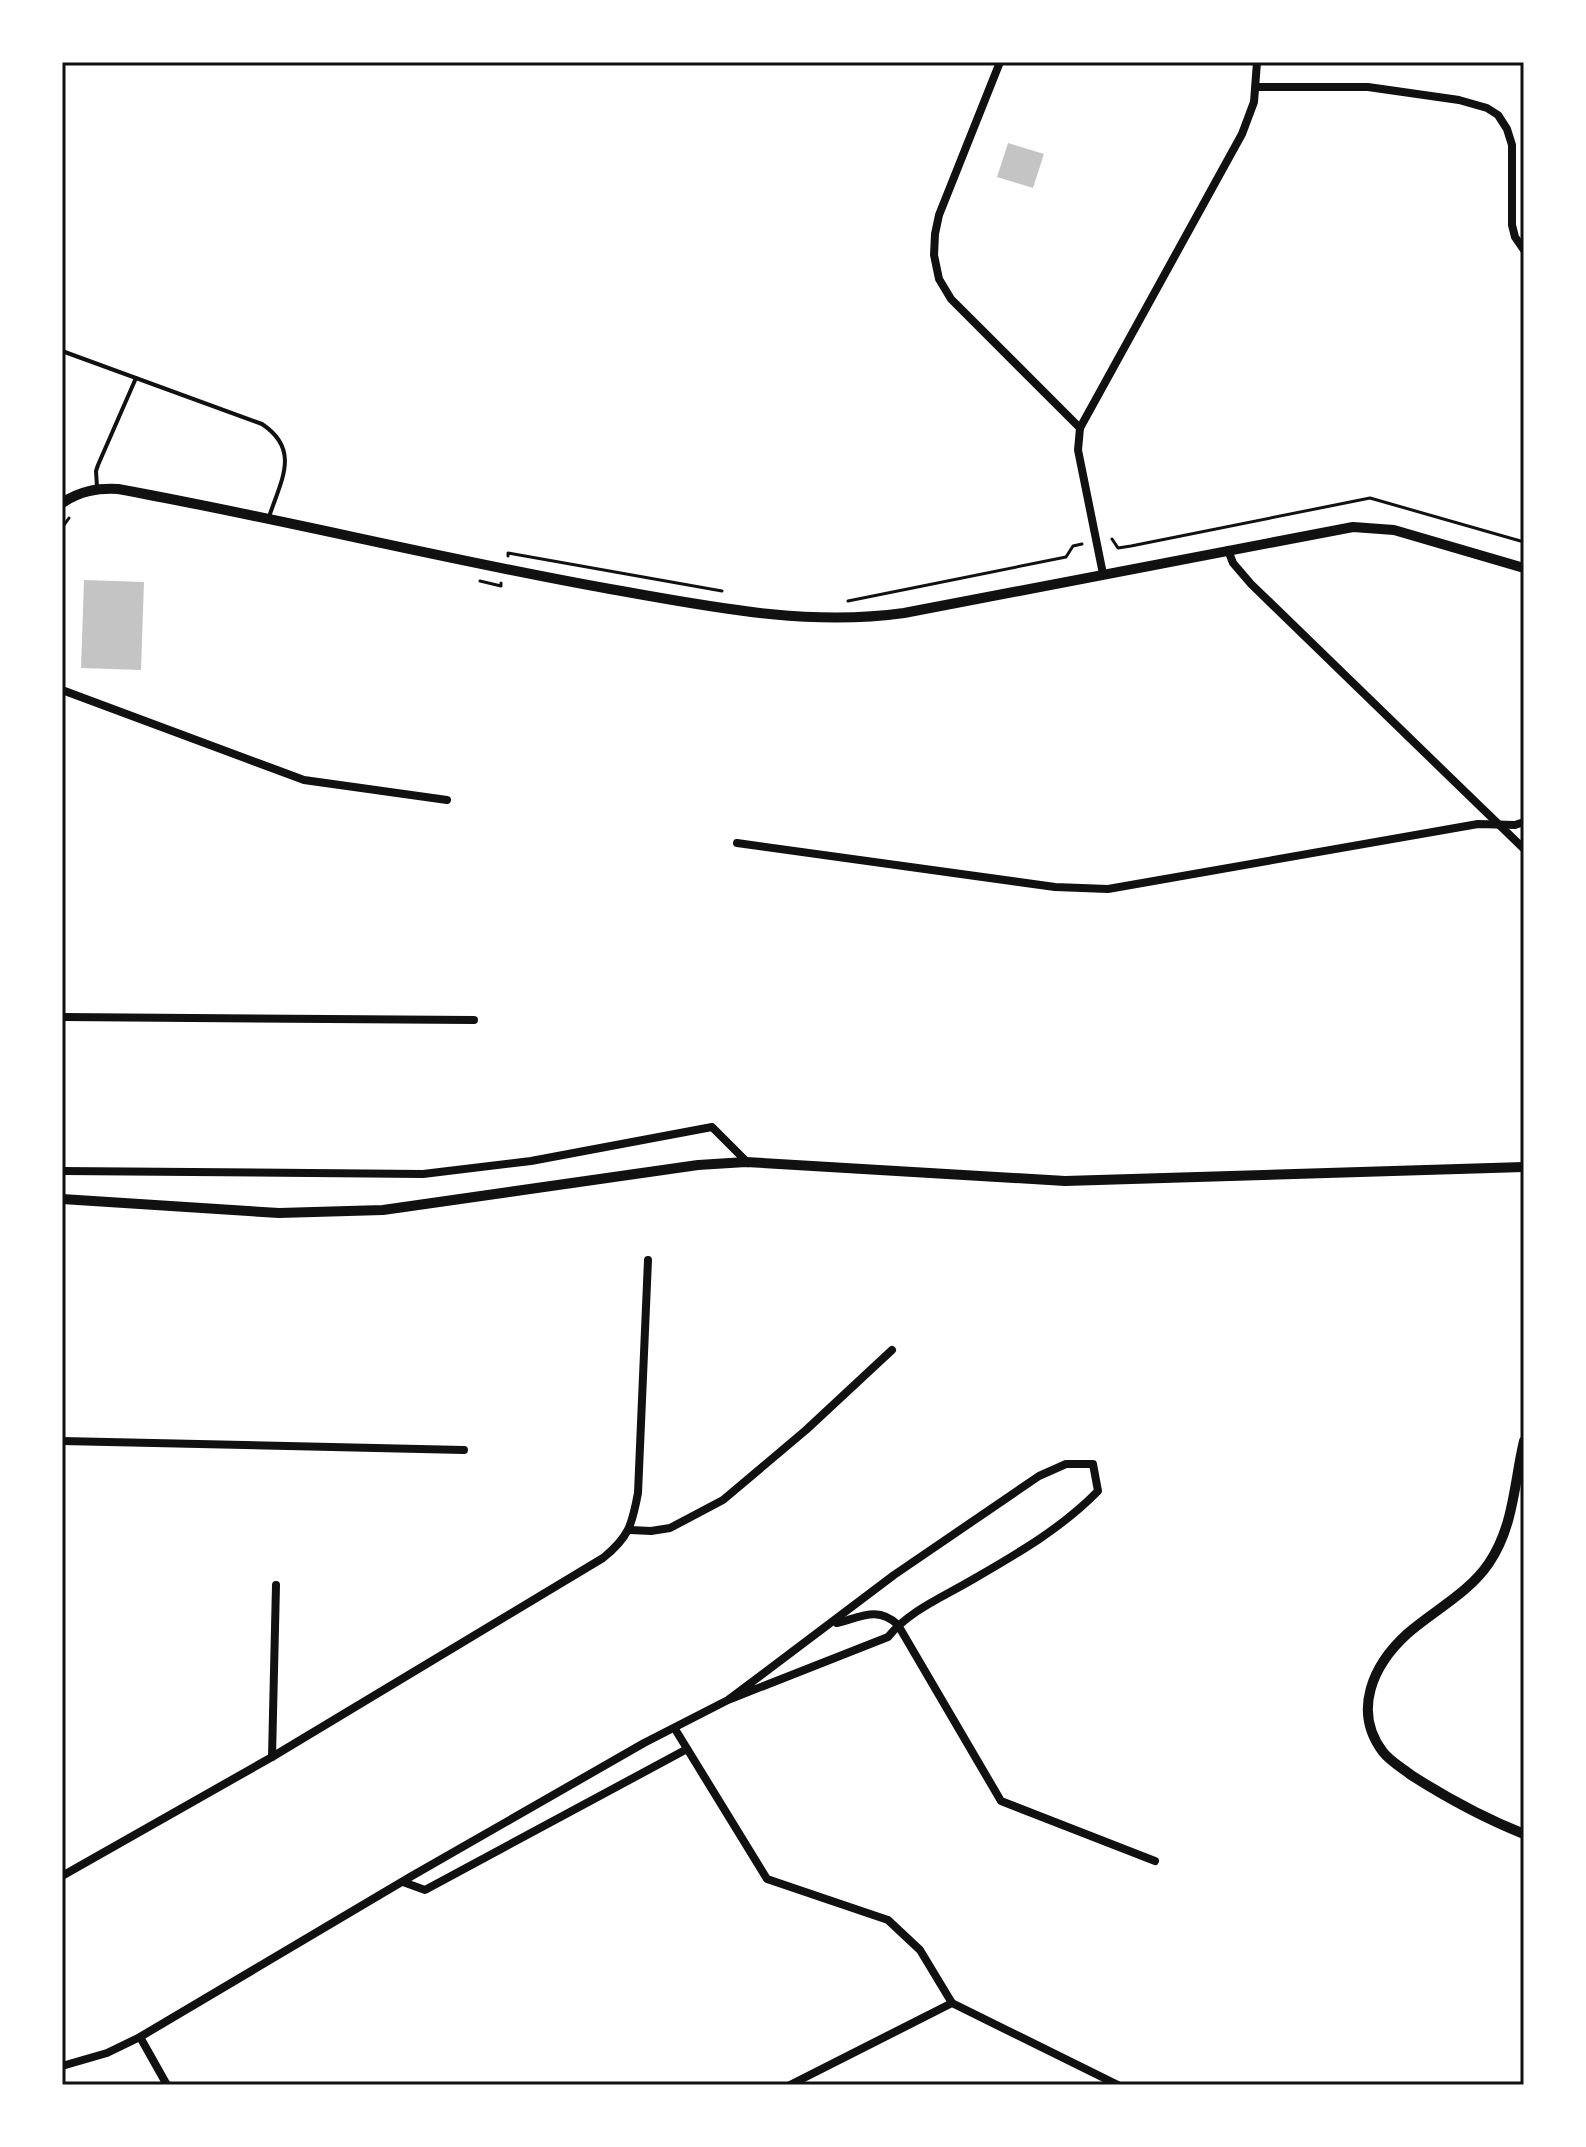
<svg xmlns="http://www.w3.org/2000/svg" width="1586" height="2147" font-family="Inter,sans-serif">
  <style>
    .building { fill: #c4c4c4 }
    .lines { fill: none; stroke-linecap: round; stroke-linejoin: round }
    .path { stroke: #111; stroke-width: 3 }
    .service { stroke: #111; stroke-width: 4 }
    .minor { stroke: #111; stroke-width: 8 }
    .tertiary { stroke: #111; stroke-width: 10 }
    .neatline { fill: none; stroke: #111; stroke-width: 3 }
  </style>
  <rect width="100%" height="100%" fill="#fff"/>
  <g class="building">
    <path d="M 1008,143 L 1044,154 L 1033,188 L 997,177 Z"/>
    <path d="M 84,580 L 144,582 L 141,670 L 81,668 Z"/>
  </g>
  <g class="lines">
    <g class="path">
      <path d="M 62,528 L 69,518"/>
      <path d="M 1112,539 L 1118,548 L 1131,546 L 1370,498 L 1524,542"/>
      <path d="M 508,556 L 508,553 L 722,591"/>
      <path d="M 480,581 L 501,586 L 501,583"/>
      <path d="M 848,601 L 1066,557 L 1073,546 L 1082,544"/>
    </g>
    <g class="service">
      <path d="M 62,351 L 262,424 C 301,450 281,480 269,517"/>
      <path d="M 97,487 L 96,471 L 98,465 L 136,378"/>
    </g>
    <g class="minor">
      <path d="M 1000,62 L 939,215 L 935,234 L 934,255 L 939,279 L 951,299 L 1080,428"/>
      <path d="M 1256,87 L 1368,87 L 1459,100 L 1487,108 L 1498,115 L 1507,129 L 1512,145 L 1512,225 L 1515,237 L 1524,250"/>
      <path d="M 1228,550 L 1233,563 L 1251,584 L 1524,849"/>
      <path d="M 1103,574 L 1078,450 L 1080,428 L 1242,134 L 1254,102 L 1257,62"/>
      <path d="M 62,690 L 304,780 L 447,800"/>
      <path d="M 737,843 L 1055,887 L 1108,889 L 1478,824 L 1515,825 L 1524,822"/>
      <path d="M 62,1017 L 474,1020"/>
      <path d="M 62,1171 L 423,1174 L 531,1161 L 712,1127 L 748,1163"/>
      <path d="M 62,1441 L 464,1450"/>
      <path d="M 630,1530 L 651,1531 L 670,1528 L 723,1500 L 806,1430 L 892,1350"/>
      <path d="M 837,1623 C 861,1617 878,1606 898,1625 L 1001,1801 L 1155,1861"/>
      <path d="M 675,1729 L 767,1879 L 888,1920 L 920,1950 L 952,2003 L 1118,2085"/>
      <path d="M 272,1757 L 276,1585"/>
      <path d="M 62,1876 L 272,1757 L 603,1558 C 629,1537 632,1525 638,1493 L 648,1260"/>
      <path d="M 403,1882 L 425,1890 L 687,1749"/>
      <path d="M 140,2037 L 167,2085"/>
      <path d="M 62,2066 L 107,2053 L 140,2037 L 410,1877 L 644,1743 L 728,1700 L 894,1575 L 1039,1476 L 1066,1464 L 1093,1464 L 1098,1491 C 1061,1529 1015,1555 970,1581 C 941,1598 909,1611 888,1637 L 728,1700"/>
      <path d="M 790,2085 L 952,2003"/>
    </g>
    <g class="tertiary">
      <path d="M 62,503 C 80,491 97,488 118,489 C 283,519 446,560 610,589 C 708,606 805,627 904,613 L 1353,527 L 1394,530 L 1524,568"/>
      <path d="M 62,1199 L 279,1213 L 383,1210 L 698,1165 L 746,1162 L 1065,1181 L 1524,1167"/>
      <path d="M 1524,1441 C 1514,1483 1514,1526 1489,1563 C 1469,1593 1433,1611 1407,1634 C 1373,1665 1352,1711 1383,1752 C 1390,1761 1402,1768 1411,1775 C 1447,1798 1484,1818 1524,1834"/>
    </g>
  </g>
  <rect width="1586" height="2147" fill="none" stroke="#ffffff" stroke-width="128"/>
  <rect x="64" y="64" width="1458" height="2019" class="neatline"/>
</svg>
